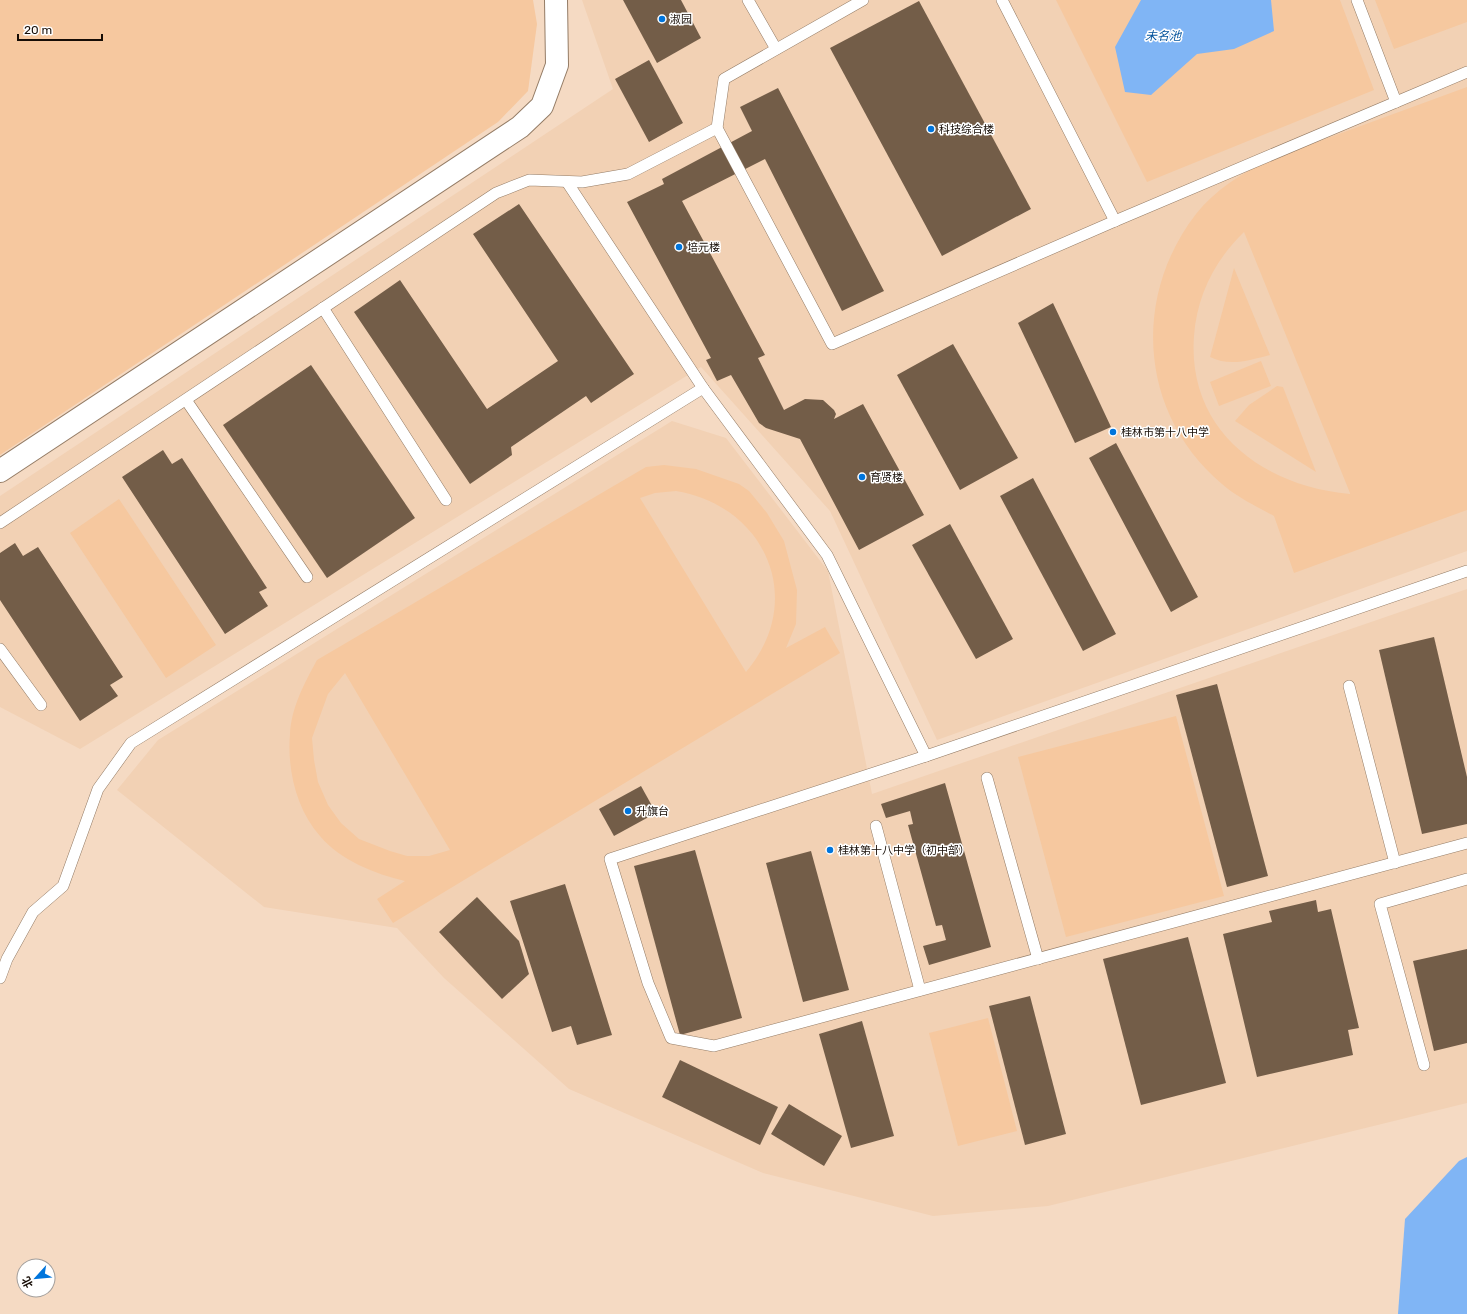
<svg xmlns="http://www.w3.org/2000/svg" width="1467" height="1314" font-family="Rubik,'Noto Sans SC',sans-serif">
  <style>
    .built { fill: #f2d1b4 }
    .green { fill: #f6c89f; fill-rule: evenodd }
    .water { fill: #80b5f5 }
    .building { fill: #735d48 }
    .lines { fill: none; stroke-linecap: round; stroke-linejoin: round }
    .lane-casing { stroke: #947c66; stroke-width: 12 }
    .street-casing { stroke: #947c66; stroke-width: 24 }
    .lane { stroke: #fff; stroke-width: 11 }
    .street { stroke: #fff; stroke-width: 22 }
    .poi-dot { fill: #0075dc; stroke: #fff; stroke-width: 1.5 }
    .labels { text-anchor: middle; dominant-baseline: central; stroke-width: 3; stroke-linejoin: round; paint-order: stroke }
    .poi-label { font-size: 11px; fill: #160d06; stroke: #fff; text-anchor: start }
    .water-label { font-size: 12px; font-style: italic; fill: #03539d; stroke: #fff }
  </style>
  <rect width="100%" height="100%" fill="#f5dac3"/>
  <g class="built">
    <path d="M 582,0 L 1467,0 L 1467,551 L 937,740 L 830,511 L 701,367 L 80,749 L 0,707 L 0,496 L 613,89 Z"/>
    <path d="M 672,421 L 726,438 L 828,571 L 872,794 L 1467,589 L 1467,1103 L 1048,1206 L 933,1216 L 763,1173 L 569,1089 L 444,978 L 397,928 L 264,907 L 117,790 L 158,740 Z"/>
  </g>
  <g class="green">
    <path d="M 0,0 L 533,0 L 537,24 L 528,91 L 498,122 L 0,455 Z"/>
    <path d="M 1056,0 L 1340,0 L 1374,90 L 1147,182 Z"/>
    <path d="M 1375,0 L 1467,0 L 1467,22 L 1394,49 Z"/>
    <path d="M 1467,87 L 1467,510 L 1294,573 L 1274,516 C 1256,506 1238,498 1222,484 C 1140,415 1131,298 1196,214 C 1215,190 1241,174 1268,160 ZM 1244,232 L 1350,493 L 1350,494 C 1262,486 1187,430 1194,336 C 1197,295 1215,260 1244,232 Z"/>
    <path d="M 1234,268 L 1270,355 C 1250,360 1230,367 1210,357 Z"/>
    <path d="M 1261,361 L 1271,386 L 1219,406 L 1210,382 Z"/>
    <path d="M 1277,386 L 1283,387 L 1316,472 L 1235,421 L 1249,405 Z"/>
    <path d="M 664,465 L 696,469 L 739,484 L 749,491 L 767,513 L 784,541 L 797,590 L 796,624 L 786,648 L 825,627 L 840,653 L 393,923 L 377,899 L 405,881 C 375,874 340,860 320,836 C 296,809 287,769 290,734 C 291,708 305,682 317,660 L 646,467 ZM 676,491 C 766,506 807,600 746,672 L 640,498 L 655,493 ZM 345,673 L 450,850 L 429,856 L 407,856 L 390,851 L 359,839 L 341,823 L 328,805 L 318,782 L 314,760 L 312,738 L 328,694 Z"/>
    <path d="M 119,499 L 216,645 L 166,678 L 70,533 Z"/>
    <path d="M 1176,716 L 1224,896 L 1066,937 L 1018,757 Z"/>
    <path d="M 988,1018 L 1017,1131 L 958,1146 L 929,1033 Z"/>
  </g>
  <g class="water">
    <path d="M 1141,0 L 1271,0 L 1274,31 L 1234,49 L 1197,54 L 1151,95 L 1125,92 L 1115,47 Z"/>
    <path d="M 1467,1157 L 1467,1314 L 1398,1314 L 1405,1219 L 1459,1161 Z"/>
  </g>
  <g class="building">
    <path d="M 623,0 L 681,0 L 701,38 L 657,63 Z"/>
    <path d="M 919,1 L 1031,209 L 942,256 L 830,48 Z"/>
    <path d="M 649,60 L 683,123 L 649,142 L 615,79 Z"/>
    <path d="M 778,88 L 884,291 L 842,311 L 765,159 L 682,201 L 765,355 L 758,358 L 784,410 L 805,399 L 823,400 L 834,410 L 836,414 L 834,419 L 863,404 L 924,515 L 859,550 L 800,439 L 766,428 L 759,423 L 731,375 L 717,381 L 706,360 L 711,358 L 627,202 L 664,184 L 662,179 L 752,131 L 740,107 Z"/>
    <path d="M 519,204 L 634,374 L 591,403 L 586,396 L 511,447 L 512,455 L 470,484 L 354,312 L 400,280 L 487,409 L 558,361 L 473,234 Z"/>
    <path d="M 1053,303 L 1111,427 L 1075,443 L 1018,323 Z"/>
    <path d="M 953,344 L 1018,458 L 960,490 L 897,375 Z"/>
    <path d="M 311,365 L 415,518 L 327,578 L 223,425 Z"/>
    <path d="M 1116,443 L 1198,597 L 1171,612 L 1089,458 Z"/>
    <path d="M 163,450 L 172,464 L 182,458 L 267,588 L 259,592 L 268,606 L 225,634 L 122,477 Z"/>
    <path d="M 1033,478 L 1116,634 L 1083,651 L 1000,496 Z"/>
    <path d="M 950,524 L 1013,639 L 976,659 L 912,545 Z"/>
    <path d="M 15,543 L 23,556 L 38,547 L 123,677 L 110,685 L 118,696 L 80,721 L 0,600 L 0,553 Z"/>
    <path d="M 1434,637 L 1467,777 L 1467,824 L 1422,834 L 1379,650 Z"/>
    <path d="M 1217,684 L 1268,876 L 1227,887 L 1176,695 Z"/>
    <path d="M 945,783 L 991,947 L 929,965 L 923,946 L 946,940 L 942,925 L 936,926 L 908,825 L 913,824 L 910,811 L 886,818 L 881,804 Z"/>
    <path d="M 641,786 L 656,813 L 614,836 L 599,809 Z"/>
    <path d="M 695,850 L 742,1018 L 680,1035 L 634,866 Z"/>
    <path d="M 811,851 L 849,990 L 803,1002 L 766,863 Z"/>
    <path d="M 565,884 L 612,1035 L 577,1045 L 571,1026 L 552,1032 L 510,901 Z"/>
    <path d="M 477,897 L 519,941 L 529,974 L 502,999 L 439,932 Z"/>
    <path d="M 1316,900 L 1318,912 L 1331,909 L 1359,1028 L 1348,1030 L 1353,1055 L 1257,1077 L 1223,934 L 1272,922 L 1269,911 Z"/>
    <path d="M 1188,937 L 1226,1083 L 1141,1105 L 1103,959 Z"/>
    <path d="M 1467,949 L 1467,1043 L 1434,1051 L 1413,961 Z"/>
    <path d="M 1030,996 L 1066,1134 L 1025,1145 L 989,1006 Z"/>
    <path d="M 862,1021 L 894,1136 L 851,1148 L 819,1034 Z"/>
    <path d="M 680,1060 L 778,1107 L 760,1145 L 662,1097 Z"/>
    <path d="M 789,1104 L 842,1136 L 824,1166 L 771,1134 Z"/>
  </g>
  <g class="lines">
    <defs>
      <g id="lane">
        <path d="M 748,0 L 776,49"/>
        <path d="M 1002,0 L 1115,221"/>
        <path d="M 1357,0 L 1396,102"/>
        <path d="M 717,128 L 832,344 L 1115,221 L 1467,72"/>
        <path d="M 567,182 L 703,388 L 827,555 L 926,756 L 1467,571"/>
        <path d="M 323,308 L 446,500"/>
        <path d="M 186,400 L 307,577"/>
        <path d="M 0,523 L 496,193 L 529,180 L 582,182 L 628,174 L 717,128 L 724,79 L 863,0"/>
        <path d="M 0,649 L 41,705"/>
        <path d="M 1349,686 L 1395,863"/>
        <path d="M 926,756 L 610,859 L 648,983 L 671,1038 L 714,1046 L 1467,843"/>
        <path d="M 987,778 L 1038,959"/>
        <path d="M 876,826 L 920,990"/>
        <path d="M 0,978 L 7,959 L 33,912 L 63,886 L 98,789 L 131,743 L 703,388"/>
        <path d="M 1424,1065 L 1380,904 L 1467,879"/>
      </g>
      <path id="street" d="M 0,471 L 520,127 L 542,106 L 557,65 L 556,0"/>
    </defs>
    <use href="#lane" class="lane-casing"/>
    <use href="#street" class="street-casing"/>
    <use href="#lane" class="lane"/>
    <use href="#street" class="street"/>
  </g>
  <g class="poi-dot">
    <circle cx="662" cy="19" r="4"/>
    <circle cx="931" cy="129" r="4"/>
    <circle cx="679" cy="247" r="4"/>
    <circle cx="1113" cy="432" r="4"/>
    <circle cx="862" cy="477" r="4"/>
    <circle cx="628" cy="811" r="4"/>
    <circle cx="830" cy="850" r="4"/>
  </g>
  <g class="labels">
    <g class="poi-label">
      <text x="670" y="19">淑园</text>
      <text x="939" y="129">科技综合楼</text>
      <text x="687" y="247">培元楼</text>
      <text x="1121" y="432">桂林市第十八中学</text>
      <text x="870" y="477">育贤楼</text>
      <text x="636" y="811">升旗台</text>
      <text x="838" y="850">桂林第十八中学（初中部）</text>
    </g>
    <g class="water-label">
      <text x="1163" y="36">未名池</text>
    </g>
  </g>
  <g transform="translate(36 1278) rotate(243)"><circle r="19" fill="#ffffff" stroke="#a29e9b"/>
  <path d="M0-3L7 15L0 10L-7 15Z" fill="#0075dc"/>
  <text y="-6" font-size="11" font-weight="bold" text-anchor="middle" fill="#160d06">北</text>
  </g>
  <path d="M18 34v6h84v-6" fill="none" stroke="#160d06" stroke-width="2"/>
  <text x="24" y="34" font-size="12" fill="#160d06" stroke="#ffffff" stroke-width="3" paint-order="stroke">20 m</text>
</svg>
